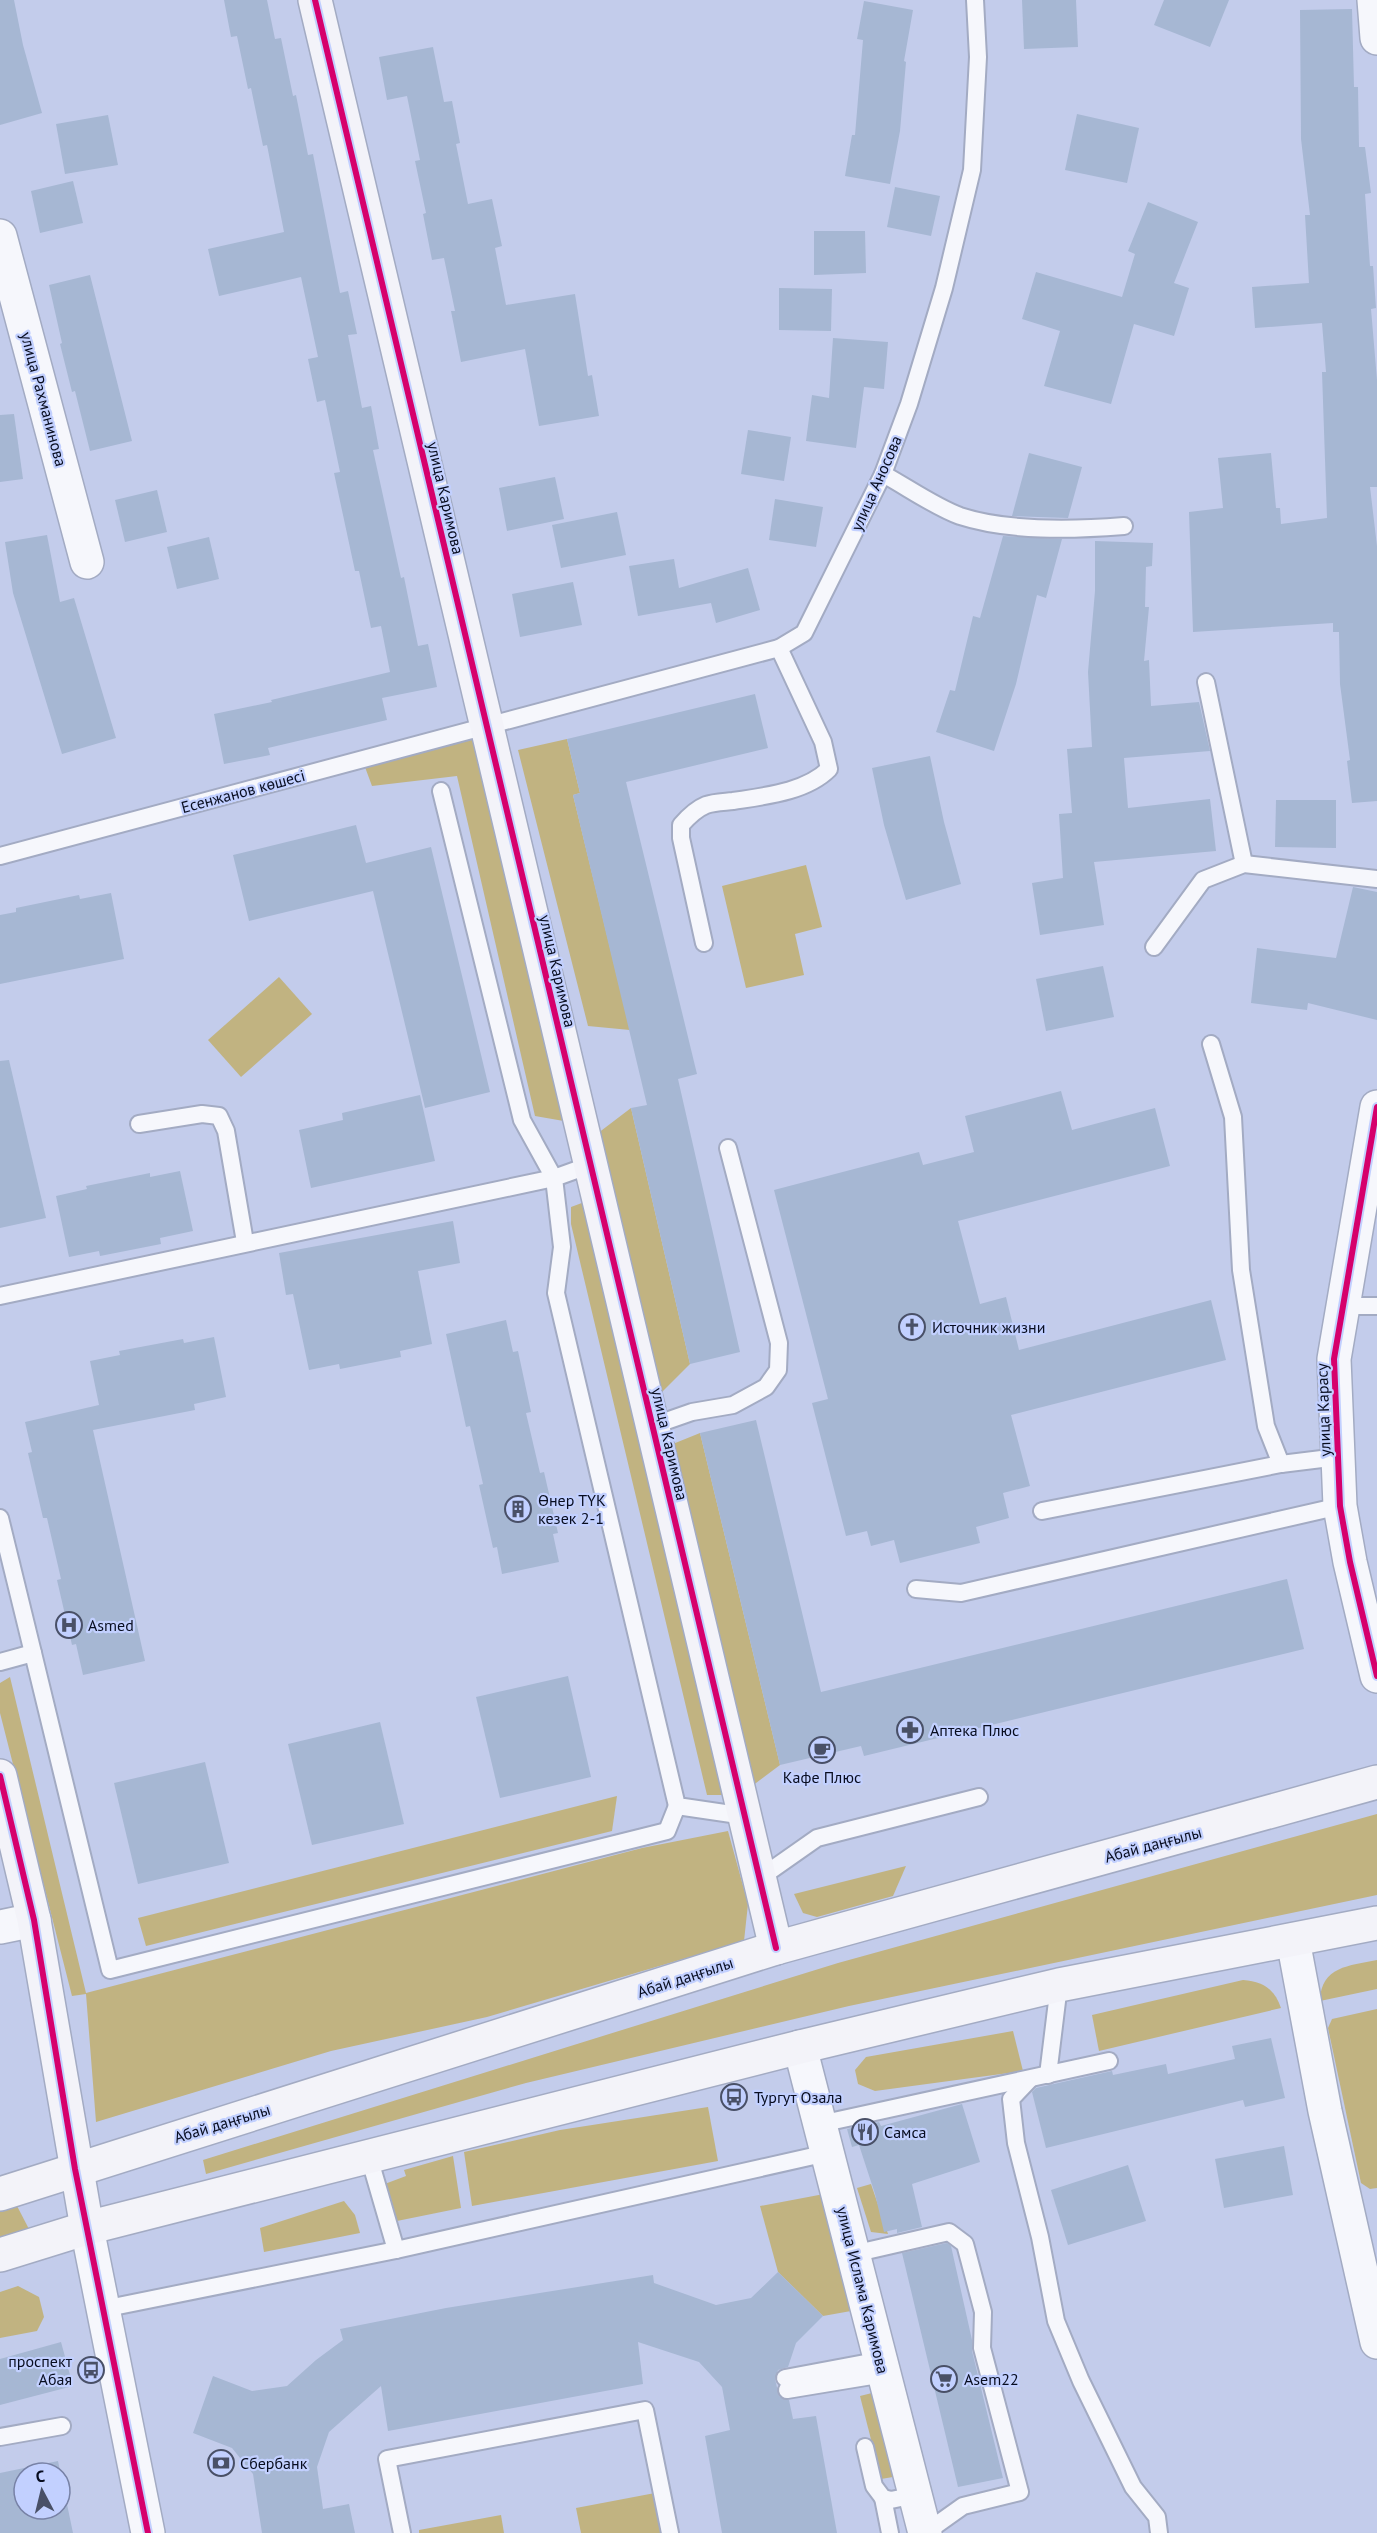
<svg xmlns="http://www.w3.org/2000/svg" width="1377" height="2533" font-family="'PT Sans',sans-serif">
  <style>
    .green { fill: #c1b381 }
    .building { fill: #a6b7d3; fill-rule: evenodd }
    .lines { fill: none; stroke-linecap: round; stroke-linejoin: round }
    .lane-casing { stroke: #a3abc3; stroke-width: 20 }
    .street-casing { stroke: #a3abc3; stroke-width: 36 }
    .secondary-casing { stroke: #a3abc3; stroke-width: 36 }
    .lane { stroke: #f6f7fc; stroke-width: 16 }
    .street { stroke: #f6f7fc; stroke-width: 33 }
    .secondary { stroke: #f3f3f9; stroke-width: 33 }
    .cycleway-casing { stroke: #c2d0ff; stroke-width: 10 }
    .cycleway { stroke: #d6006c; stroke-width: 6 }
    .labels { text-anchor: middle; dominant-baseline: central; stroke-width: 4.5; stroke-linejoin: round; paint-order: stroke }
    .street-label { font-size: 16px; fill: #080d20; stroke: #c2d0ff }
    .poi-label { font-size: 16px; fill: #080d20; stroke: #c2d0ff; text-anchor: start }
  </style>
  <rect width="100%" height="100%" fill="#c3cceb"/>
  <g class="green">
    <path d="M 486,726 L 581,1124 L 535,1116 L 457,776 L 372,786 L 362,759 Z"/>
    <path d="M 567,739 L 580,793 L 573,795 L 630,1030 L 588,1026 L 518,750 Z"/>
    <path d="M 806,865 L 822,927 L 795,934 L 804,975 L 746,988 L 722,886 Z"/>
    <path d="M 279,977 L 312,1014 L 241,1077 L 208,1040 Z"/>
    <path d="M 631,1108 L 690,1364 L 648,1406 L 658,1450 L 700,1433 L 780,1765 L 740,1795 L 707,1795 L 571,1224 L 571,1207 L 598,1197 L 585,1143 Z"/>
    <path d="M 10,1677 L 86,1993 L 642,1848 L 728,1831 L 748,1904 L 744,1941 L 487,2017 L 331,2051 L 96,2122 L 86,1994 L 72,1996 L 0,1713 L 0,1683 Z"/>
    <path d="M 617,1796 L 612,1831 L 146,1946 L 138,1918 Z"/>
    <path d="M 1377,1814 L 1377,1895 L 849,2006 L 526,2083 L 206,2174 L 203,2160 L 838,1963 Z"/>
    <path d="M 906,1866 L 893,1896 L 817,1917 L 803,1913 L 794,1894 Z"/>
    <path d="M 1377,1960 L 1377,1989 L 1320,2001 C 1321,1966 1349,1966 1377,1960 Z"/>
    <path d="M 1243,1980 C 1263,1982 1274,1988 1281,2008 L 1099,2051 L 1092,2015 Z"/>
    <path d="M 1377,2009 L 1377,2188 L 1370,2189 L 1361,2183 L 1328,2028 L 1332,2019 Z"/>
    <path d="M 1013,2031 L 1023,2071 L 875,2091 L 858,2084 L 855,2070 L 866,2057 Z"/>
    <path d="M 708,2107 L 718,2161 L 472,2206 L 464,2152 L 560,2130 Z"/>
    <path d="M 453,2156 L 461,2208 L 392,2222 L 382,2185 L 406,2176 L 404,2170 Z"/>
    <path d="M 871,2184 L 888,2234 L 871,2232 L 857,2188 Z"/>
    <path d="M 824,2194 L 851,2311 L 823,2316 L 778,2272 L 760,2206 Z"/>
    <path d="M 344,2201 L 355,2215 L 360,2233 L 264,2252 L 260,2228 Z"/>
    <path d="M 17,2206 L 30,2231 L 0,2240 L 0,2211 Z"/>
    <path d="M 18,2286 L 39,2297 L 44,2317 L 37,2331 L 0,2338 L 0,2292 Z"/>
    <path d="M 872,2393 L 893,2477 L 881,2479 L 860,2396 Z"/>
    <path d="M 655,2493 L 662,2533 L 581,2533 L 576,2508 Z"/>
    <path d="M 501,2515 L 504,2533 L 419,2533 L 419,2530 Z"/>
  </g>
  <g class="building">
    <path d="M 0,0 L 14,0 L 23,45 L 42,113 L 0,125 Z"/>
    <path d="M 224,0 L 267,0 L 275,39 L 281,38 L 293,96 L 296,95 L 308,155 L 313,154 L 340,293 L 348,291 L 357,334 L 348,335 L 362,408 L 371,406 L 379,449 L 373,450 L 401,578 L 404,577 L 418,646 L 428,644 L 437,687 L 382,698 L 387,720 L 268,748 L 270,755 L 224,764 L 214,714 L 272,702 L 271,700 L 390,672 L 381,626 L 371,628 L 359,571 L 355,571 L 334,473 L 340,472 L 325,400 L 317,402 L 308,359 L 318,357 L 301,277 L 219,296 L 208,249 L 284,232 L 267,145 L 263,146 L 251,88 L 248,89 L 237,36 L 231,37 Z"/>
    <path d="M 1022,0 L 1076,0 L 1078,47 L 1024,49 Z"/>
    <path d="M 1164,0 L 1229,0 L 1210,47 L 1154,25 Z"/>
    <path d="M 864,1 L 913,10 L 904,61 L 906,62 L 900,131 L 890,184 L 845,176 L 852,135 L 855,135 L 863,40 L 857,39 Z"/>
    <path d="M 1352,9 L 1354,87 L 1358,87 L 1359,147 L 1365,147 L 1371,193 L 1365,194 L 1370,266 L 1373,266 L 1376,308 L 1371,309 L 1377,380 L 1377,487 L 1370,487 L 1377,546 L 1377,801 L 1352,803 L 1347,761 L 1350,760 L 1340,684 L 1339,632 L 1333,632 L 1333,623 L 1193,632 L 1189,512 L 1223,508 L 1218,458 L 1271,453 L 1276,508 L 1280,508 L 1281,524 L 1327,518 L 1322,372 L 1326,372 L 1322,323 L 1255,328 L 1252,287 L 1309,283 L 1305,215 L 1310,215 L 1301,139 L 1300,10 Z"/>
    <path d="M 433,47 L 444,102 L 452,101 L 460,143 L 456,144 L 468,204 L 492,199 L 502,246 L 495,248 L 506,305 L 575,294 L 588,376 L 592,375 L 599,416 L 539,426 L 525,349 L 461,362 L 451,311 L 455,311 L 444,258 L 432,260 L 423,214 L 426,213 L 415,161 L 420,160 L 407,96 L 387,100 L 379,57 Z"/>
    <path d="M 1077,114 L 1139,128 L 1127,183 L 1065,170 Z"/>
    <path d="M 108,115 L 118,165 L 65,174 L 56,124 Z"/>
    <path d="M 73,181 L 83,223 L 40,233 L 31,191 Z"/>
    <path d="M 895,187 L 940,196 L 931,236 L 887,227 Z"/>
    <path d="M 1148,202 L 1198,222 L 1174,283 L 1189,288 L 1174,336 L 1134,324 L 1111,404 L 1044,386 L 1060,331 L 1022,319 L 1036,272 L 1122,297 L 1135,254 L 1128,251 Z"/>
    <path d="M 814,231 L 865,231 L 866,273 L 814,275 Z"/>
    <path d="M 90,275 L 132,441 L 90,451 L 75,391 L 72,392 L 60,344 L 62,343 L 49,285 Z"/>
    <path d="M 779,288 L 832,289 L 831,331 L 779,330 Z"/>
    <path d="M 833,338 L 888,342 L 884,389 L 864,387 L 856,448 L 806,441 L 812,395 L 829,398 Z"/>
    <path d="M 14,414 L 23,479 L 0,482 L 0,415 Z"/>
    <path d="M 748,430 L 791,437 L 784,481 L 741,474 Z"/>
    <path d="M 1029,453 L 1082,467 L 1068,518 L 1012,516 Z"/>
    <path d="M 555,477 L 564,519 L 507,531 L 499,488 Z"/>
    <path d="M 157,490 L 167,532 L 125,542 L 115,500 Z"/>
    <path d="M 775,499 L 823,507 L 816,547 L 769,540 Z"/>
    <path d="M 617,512 L 626,555 L 561,568 L 552,525 Z"/>
    <path d="M 47,535 L 60,602 L 74,598 L 116,738 L 62,754 L 13,593 L 5,542 Z"/>
    <path d="M 1003,536 L 1062,539 L 1046,598 L 1037,595 L 1016,684 L 994,751 L 936,732 L 950,690 L 955,691 L 973,616 L 980,618 Z"/>
    <path d="M 209,537 L 219,579 L 177,589 L 167,547 Z"/>
    <path d="M 1095,541 L 1153,543 L 1152,566 L 1146,567 L 1145,607 L 1149,607 L 1144,661 L 1149,660 L 1151,706 L 1199,702 L 1210,751 L 1124,758 L 1128,808 L 1210,799 L 1216,851 L 1094,862 L 1104,925 L 1040,935 L 1032,883 L 1063,878 L 1059,814 L 1072,813 L 1067,749 L 1092,747 L 1088,672 L 1095,591 Z"/>
    <path d="M 674,559 L 679,588 L 748,568 L 760,610 L 716,623 L 711,603 L 638,616 L 629,566 Z"/>
    <path d="M 573,582 L 582,625 L 520,637 L 512,594 Z"/>
    <path d="M 755,694 L 768,748 L 626,782 L 697,1074 L 678,1079 L 740,1352 L 690,1364 L 631,1108 L 647,1105 L 573,795 L 580,793 L 567,739 Z"/>
    <path d="M 930,756 L 944,822 L 961,884 L 906,900 L 884,825 L 872,768 Z"/>
    <path d="M 1276,800 L 1336,800 L 1336,848 L 1275,847 Z"/>
    <path d="M 356,825 L 366,863 L 431,847 L 490,1092 L 425,1108 L 373,891 L 249,921 L 233,855 Z"/>
    <path d="M 1353,887 L 1377,892 L 1377,1020 L 1308,1003 L 1307,1010 L 1251,1003 L 1257,948 L 1336,958 Z"/>
    <path d="M 111,893 L 124,959 L 0,984 L 0,915 L 16,912 L 16,908 L 79,895 L 80,899 Z"/>
    <path d="M 1103,966 L 1114,1017 L 1046,1031 L 1036,979 Z"/>
    <path d="M 9,1060 L 46,1218 L 0,1228 L 0,1061 Z"/>
    <path d="M 1061,1091 L 1072,1130 L 1155,1108 L 1170,1166 L 958,1221 L 980,1304 L 1006,1297 L 1019,1350 L 1211,1300 L 1226,1360 L 1011,1415 L 1030,1486 L 1003,1493 L 1009,1518 L 976,1527 L 980,1543 L 900,1563 L 894,1540 L 871,1546 L 867,1531 L 846,1536 L 812,1403 L 828,1399 L 774,1190 L 919,1152 L 923,1165 L 974,1152 L 965,1116 Z"/>
    <path d="M 420,1095 L 435,1161 L 311,1188 L 299,1130 L 343,1120 L 342,1113 Z"/>
    <path d="M 180,1171 L 193,1231 L 160,1238 L 161,1244 L 100,1256 L 99,1251 L 69,1257 L 56,1196 L 87,1189 L 86,1186 L 150,1173 L 150,1177 Z"/>
    <path d="M 453,1221 L 460,1263 L 418,1271 L 432,1344 L 400,1351 L 401,1357 L 340,1369 L 339,1364 L 309,1370 L 293,1294 L 286,1295 L 279,1253 Z"/>
    <path d="M 506,1320 L 513,1352 L 518,1351 L 531,1412 L 526,1413 L 540,1473 L 544,1472 L 558,1533 L 553,1534 L 559,1562 L 502,1574 L 497,1547 L 493,1548 L 479,1485 L 483,1484 L 470,1426 L 466,1427 L 446,1334 Z"/>
    <path d="M 214,1337 L 226,1397 L 194,1404 L 195,1410 L 93,1430 L 145,1661 L 83,1675 L 76,1644 L 72,1645 L 57,1580 L 61,1579 L 47,1518 L 43,1518 L 28,1453 L 32,1452 L 25,1422 L 99,1405 L 90,1361 L 120,1355 L 119,1351 L 183,1339 L 184,1343 Z"/>
    <path d="M 756,1420 L 821,1692 L 1287,1579 L 1304,1649 L 864,1756 L 861,1746 L 780,1765 L 700,1433 Z"/>
    <path d="M 568,1676 L 591,1777 L 500,1798 L 476,1697 Z"/>
    <path d="M 380,1722 L 404,1824 L 312,1845 L 288,1744 Z"/>
    <path d="M 205,1762 L 229,1863 L 138,1884 L 114,1783 Z"/>
    <path d="M 1271,2038 L 1285,2098 L 1245,2107 L 1243,2100 L 1046,2148 L 1032,2092 L 1036,2088 L 1112,2071 L 1113,2075 L 1166,2064 L 1168,2074 L 1235,2059 L 1232,2046 Z"/>
    <path d="M 962,2104 L 980,2162 L 912,2184 L 922,2227 L 897,2233 L 897,2229 L 884,2232 L 875,2194 L 859,2145 L 852,2147 L 847,2129 L 879,2122 L 881,2126 Z"/>
    <path d="M 1284,2146 L 1293,2195 L 1224,2208 L 1215,2159 Z"/>
    <path d="M 1128,2165 L 1146,2221 L 1068,2245 L 1051,2190 Z"/>
    <path d="M 947,2243 L 951,2246 L 972,2340 L 972,2351 L 1003,2478 L 958,2487 L 902,2253 Z"/>
    <path d="M 778,2272 L 823,2316 L 796,2343 L 788,2367 L 778,2370 L 775,2379 L 779,2396 L 789,2400 L 793,2419 L 816,2416 L 837,2533 L 722,2533 L 705,2436 L 730,2430 L 722,2387 L 699,2362 L 638,2342 L 643,2384 L 388,2431 L 381,2386 L 329,2432 L 317,2467 L 323,2509 L 349,2504 L 355,2533 L 262,2533 L 253,2474 L 232,2448 L 193,2433 L 213,2376 L 252,2391 L 287,2386 L 316,2360 L 343,2340 L 340,2329 L 446,2308 L 653,2275 L 654,2283 L 716,2305 L 751,2298 Z"/>
    <path d="M 61,2342 L 73,2386 L 0,2405 L 0,2359 Z"/>
    <path d="M 58,2461 L 73,2533 L 0,2533 L 0,2473 ZM 24,2473 L 60,2473 L 60,2509 L 24,2509 Z"/>
  </g>
  <g class="lines">
    <defs>
      <g id="lane">
        <path d="M 883,474 C 907,487 935,507 960,516 C 1009,532 1073,530 1124,526"/>
        <path d="M 1206,682 L 1244,864"/>
        <path d="M 0,856 L 779,648 L 804,633 L 883,474 L 909,404 L 944,288 L 972,170 L 978,57 L 975,0"/>
        <path d="M 704,943 L 681,838 L 681,825 C 688,817 696,809 706,805 C 714,802 725,802 733,801 C 765,796 806,792 829,769 L 823,742 L 779,648"/>
        <path d="M 1154,947 L 1203,880 L 1244,864 L 1377,879"/>
        <path d="M 1211,1044 L 1233,1117 L 1241,1270 L 1266,1426 L 1281,1464"/>
        <path d="M 139,1124 L 202,1114 L 219,1116 L 226,1131 L 245,1242"/>
        <path d="M 590,1165 L 554,1178 L 562,1247 L 556,1293 L 677,1806 L 745,1816"/>
        <path d="M 0,1296 L 554,1178 L 522,1120 L 441,791"/>
        <path d="M 1344,1306 L 1377,1306"/>
        <path d="M 652,1426 L 692,1412 L 733,1405 L 766,1387 L 778,1370 L 779,1343 L 728,1148"/>
        <path d="M 1042,1511 L 1281,1464 L 1338,1457"/>
        <path d="M 0,1518 L 33,1653"/>
        <path d="M 916,1589 L 961,1593 L 1340,1506"/>
        <path d="M 0,1662 L 33,1653 L 110,1970 L 667,1831 L 677,1806"/>
        <path d="M 760,1878 L 817,1838 L 979,1797"/>
        <path d="M 1048,2075 L 1059,1985"/>
        <path d="M 1030,2079 L 1011,2099 L 1016,2143 L 1040,2237 L 1056,2321 L 1081,2381 L 1133,2487 L 1157,2517 L 1159,2533"/>
        <path d="M 820,2124 L 1109,2061"/>
        <path d="M 369,2157 L 396,2250"/>
        <path d="M 853,2254 L 949,2232 L 965,2244 L 983,2312 L 982,2348 L 1020,2492 L 963,2506 L 925,2533"/>
        <path d="M 103,2309 L 396,2250 L 827,2153"/>
        <path d="M 785,2378 L 881,2360"/>
        <path d="M 787,2390 L 884,2374"/>
        <path d="M 0,2437 L 62,2426"/>
        <path d="M 865,2447 L 874,2486 L 883,2498 L 891,2500 L 915,2495"/>
        <path d="M 883,2498 L 890,2533"/>
        <path d="M 402,2533 L 387,2459 L 645,2410 L 670,2533"/>
      </g>
      <g id="street">
        <path d="M 1374,0 L 1377,38"/>
        <path d="M 0,236 L 87,562"/>
        <path d="M 1377,1107 L 1334,1359 L 1340,1506 L 1350,1562 L 1377,1676"/>
        <path d="M 0,1927 L 34,1920"/>
        <path d="M 1293,1940 L 1325,2111 L 1377,2342"/>
        <path d="M 800,2047 L 925,2533"/>
        <path d="M 87,2228 L 148,2533"/>
      </g>
      <g id="secondary">
        <path d="M 315,0 L 776,1948"/>
        <path d="M 0,1776 L 34,1920 L 87,2228"/>
        <path d="M 0,2194 L 776,1948 L 1377,1782"/>
        <path d="M 0,2255 L 87,2228 L 800,2047 L 1059,1985 L 1377,1923"/>
      </g>
    </defs>
    <use href="#lane" class="lane-casing"/>
    <use href="#street" class="street-casing"/>
    <use href="#secondary" class="secondary-casing"/>
    <use href="#lane" class="lane"/>
    <use href="#street" class="street"/>
    <use href="#secondary" class="secondary"/>
    <defs>
      <g id="cycleway">
        <path d="M 315,0 L 776,1948"/>
        <path d="M 1377,1107 L 1334,1359 L 1340,1506 L 1350,1562 L 1377,1676"/>
        <path d="M 0,1776 L 34,1920 L 75,2169 L 148,2533"/>
      </g>
    </defs>
    <use href="#cycleway" class="cycleway-casing"/>
    <use href="#cycleway" class="cycleway"/>
  </g>
  <defs>
    <symbol id="church-ring" viewBox="-11 -11 22 22"><circle r="9.5" fill="#c2d0ff" stroke="#495067" stroke-width="1.5"/><path d="M-1.2-6h2.4v3.5h3.3v2.4h-3.3V6h-2.4V-.1h-3.3v-2.4h3.3Z" fill="#495067"/></symbol>
    <symbol id="building-ring" viewBox="-11 -11 22 22"><circle r="9.5" fill="#c2d0ff" stroke="#495067" stroke-width="1.5"/><path d="M-4-6H4V6H1V3H-1V6H-4ZM-2.5-4.3h1.7v1.8h-1.7ZM.8-4.3h1.7v1.8H.8ZM-2.5-1h1.7V.8h-1.7ZM.8-1h1.7V.8H.8Z" fill="#495067"/></symbol>
    <symbol id="hospital-ring" viewBox="-11 -11 22 22"><circle r="9.5" fill="#c2d0ff" stroke="#495067" stroke-width="1.5"/><path d="M-5-5h3v3.5h4V-5h3V5h-3V1.5h-4V5h-3Z" fill="#495067"/></symbol>
    <symbol id="pharmacy-ring" viewBox="-11 -11 22 22"><circle r="9.5" fill="#c2d0ff" stroke="#495067" stroke-width="1.5"/><path d="M-2-6h4v4h4v4h-4v4h-4v-4h-4v-4h4Z" fill="#495067"/></symbol>
    <symbol id="cafe-ring" viewBox="-11 -11 22 22"><circle r="9.5" fill="#c2d0ff" stroke="#495067" stroke-width="1.5"/><path d="M-5.5-4.5H6V0H3Q3 3.5 0 3.5H-2.5Q-5.5 3.5-5.5 0ZM3-3.2v2h1.7v-2ZM-6 4.5H4V6H-6Z" fill="#495067"/></symbol>
    <symbol id="bus-ring" viewBox="-11 -11 22 22"><circle r="9.5" fill="#c2d0ff" stroke="#495067" stroke-width="1.5"/><path d="M-5-6H5V4H4V6H2V4H-2V6H-4V4H-5ZM-3.5-4V0h7V-4ZM-3.5 1.2v1.5H-2V1.2ZM2 1.2v1.5H3.5V1.2Z" fill="#495067"/></symbol>
    <symbol id="restaurant-ring" viewBox="-11 -11 22 22"><circle r="9.5" fill="#c2d0ff" stroke="#495067" stroke-width="1.5"/><path d="M-5-6h1v4h1v-4h1v4h1v-4h1v5L-1.5 .5V6h-2V.5L-5-1ZM5-6V6H3V1.5H1.5Q1.5-4 5-6Z" fill="#495067"/></symbol>
    <symbol id="supermarket-ring" viewBox="-11 -11 22 22"><circle r="9.5" fill="#c2d0ff" stroke="#495067" stroke-width="1.5"/><path d="M-6-5.5h2.5l.6 2H6L4.5 2H-2.5L-4.4-4H-6ZM-1.5 3.2a1.3 1.3 0 1 0 .1 0ZM3 3.2a1.3 1.3 0 1 0 .1 0Z" fill="#495067"/></symbol>
    <symbol id="bank-ring" viewBox="-11 -11 22 22"><circle r="9.5" fill="#c2d0ff" stroke="#495067" stroke-width="1.5"/><path d="M-6-4H6V4H-6ZM0-2.3a2.3 2.3 0 1 0 0 4.6a2.3 2.3 0 1 0 0-4.6Z" fill="#495067"/></symbol>
  </defs>
  <g fill-rule="evenodd">
    <use href="#church-ring" x="897" y="1312" width="30" height="30"/>
    <use href="#building-ring" x="503" y="1494" width="30" height="30"/>
    <use href="#hospital-ring" x="54" y="1610" width="30" height="30"/>
    <use href="#pharmacy-ring" x="895" y="1715" width="30" height="30"/>
    <use href="#cafe-ring" x="807" y="1735" width="30" height="30"/>
    <use href="#bus-ring" x="719" y="2082" width="30" height="30"/>
    <use href="#restaurant-ring" x="850" y="2117" width="30" height="30"/>
    <use href="#bus-ring" x="76" y="2355" width="30" height="30"/>
    <use href="#supermarket-ring" x="929" y="2364" width="30" height="30"/>
    <use href="#bank-ring" x="206" y="2448" width="30" height="30"/>
  </g>
  <g class="labels">
    <g class="street-label">
      <text transform="translate(44 399) rotate(75)">улица Рахманинова</text>
      <text transform="translate(876 483) rotate(-66)">улица Аносова</text>
      <text transform="translate(446 498) rotate(77)">улица Каримова</text>
      <text transform="translate(243 791) rotate(-15)">Есенжанов көшесі</text>
      <text transform="translate(558 971) rotate(77)">улица Каримова</text>
      <text transform="translate(1323 1410) rotate(-92)">улица Карасу</text>
      <text transform="translate(670 1444) rotate(77)">улица Каримова</text>
      <text transform="translate(1153 1844) rotate(-15)">Абай даңғылы</text>
      <text transform="translate(685 1977) rotate(-18)">Абай даңғылы</text>
      <text transform="translate(222 2123) rotate(-17)">Абай даңғылы</text>
      <text transform="translate(863 2290) rotate(76)">улица Ислама Каримова</text>
    </g>
    <g class="poi-label">
      <text x="932" y="1327">Источник жизни</text>
      <text x="538" y="1500">Өнер ТҮК<tspan x="538" dy="18">кезек 2-1</tspan></text>
      <text x="88" y="1625">Asmed</text>
      <text x="930" y="1730">Аптека Плюс</text>
      <text x="822" y="1777" text-anchor="middle">Кафе Плюс</text>
      <text x="754" y="2097">Тургут Озала</text>
      <text x="884" y="2132">Самса</text>
      <text x="72" y="2361" text-anchor="end">проспект<tspan x="72" dy="18">Абая</tspan></text>
      <text x="964" y="2379">Asem22</text>
      <text x="240" y="2463">Сбербанк</text>
    </g>
  </g>
  <g transform="translate(42 2491) rotate(353)"><circle r="28" fill="#c2d0ff" stroke="#7882a6" stroke-width="1.5"/>
  <path d="M0-4.5L10 22L0 15L-10 22Z" fill="#495067"/>
  <text y="-9" font-size="16" font-weight="bold" text-anchor="middle" fill="#080d20">С</text>
  </g>
</svg>
